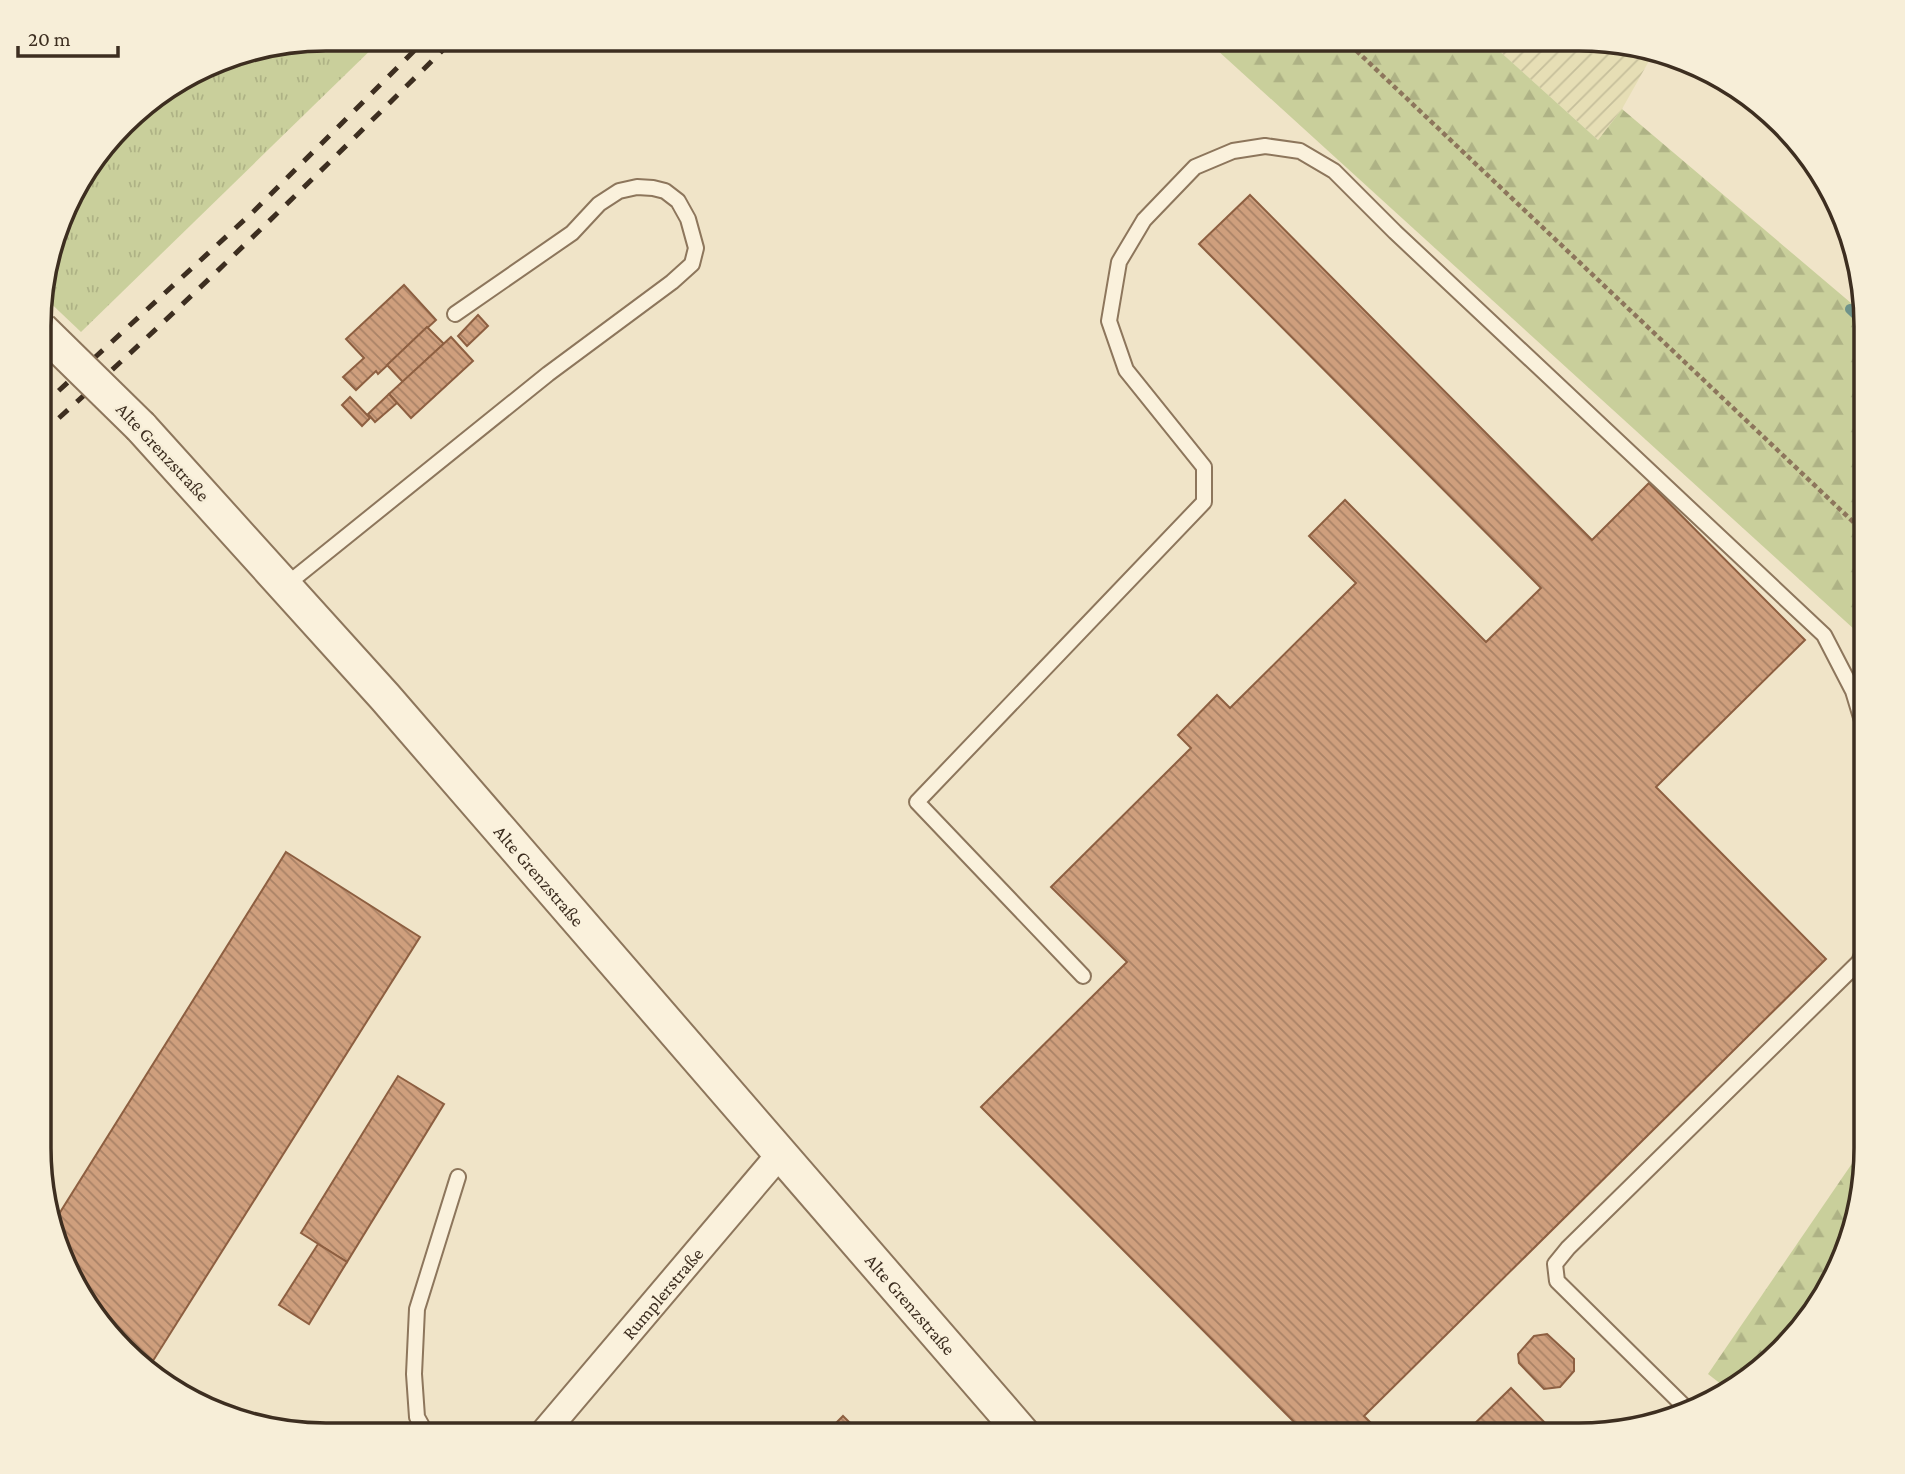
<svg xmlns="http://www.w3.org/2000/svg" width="1905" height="1474" font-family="'Crimson Pro',serif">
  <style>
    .farmland { fill: url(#farmland-furrows) }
    .grass { fill: url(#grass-tufts) }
    .forest { fill: url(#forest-firs) }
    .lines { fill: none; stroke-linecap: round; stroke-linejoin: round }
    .stream { stroke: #6f938a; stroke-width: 10 }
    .building { fill: url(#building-back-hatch); stroke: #8d5f41; stroke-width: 2 }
    .service-casing { stroke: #8d765c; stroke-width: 18 }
    .minor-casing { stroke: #8d765c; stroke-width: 30 }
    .tertiary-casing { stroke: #8d765c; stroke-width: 37 }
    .path { stroke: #8d765c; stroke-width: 4.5; stroke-dasharray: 5 3.5; stroke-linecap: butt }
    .service { stroke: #faf1dc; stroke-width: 14 }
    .minor { stroke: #faf1dc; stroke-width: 26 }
    .tertiary { stroke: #faf1dc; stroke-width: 33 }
    .rail { stroke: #3d2e20; stroke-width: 5; stroke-dasharray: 12 12; stroke-linecap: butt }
    .tertiary-bridge-casing { stroke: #8d765c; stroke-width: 37; stroke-linecap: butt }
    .tertiary-bridge { stroke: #faf1dc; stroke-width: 33 }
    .labels { text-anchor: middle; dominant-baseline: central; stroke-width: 5; stroke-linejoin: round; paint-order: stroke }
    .street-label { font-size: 19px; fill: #3d2e20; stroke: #f7eed8 }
    .rim { fill: none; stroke: #3d2e20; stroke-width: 3.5 }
  </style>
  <defs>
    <pattern id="farmland-furrows" width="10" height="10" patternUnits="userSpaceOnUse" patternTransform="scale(1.75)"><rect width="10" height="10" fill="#e6deb5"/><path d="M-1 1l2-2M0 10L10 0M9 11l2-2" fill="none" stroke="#c6bf9b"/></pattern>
    <pattern id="grass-tufts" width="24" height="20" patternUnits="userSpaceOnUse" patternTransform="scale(1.75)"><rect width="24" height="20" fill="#c9cf9b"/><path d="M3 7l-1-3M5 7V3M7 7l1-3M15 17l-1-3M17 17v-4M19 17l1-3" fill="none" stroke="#aeb285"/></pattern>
    <pattern id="forest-firs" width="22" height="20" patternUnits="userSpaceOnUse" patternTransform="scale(1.75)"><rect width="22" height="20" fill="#c9cf9b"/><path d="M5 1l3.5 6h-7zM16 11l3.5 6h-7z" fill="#aeb285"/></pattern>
    <pattern id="building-back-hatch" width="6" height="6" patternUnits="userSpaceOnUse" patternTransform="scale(1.75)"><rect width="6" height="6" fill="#cf9f7d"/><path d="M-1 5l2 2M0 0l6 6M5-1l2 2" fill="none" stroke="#a98266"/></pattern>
  </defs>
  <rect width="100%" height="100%" fill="#f0e4c8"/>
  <path class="farmland" d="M 1486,39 L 1598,39 L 1654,52 L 1622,109 L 1598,140 Z"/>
  <path class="grass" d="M 325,39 L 382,39 L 81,332 L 41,294 L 41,287 L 77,182 L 136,109 L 233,54 Z"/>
  <g class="forest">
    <path d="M 1205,39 L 1486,39 L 1598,140 L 1622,109 L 1864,314 L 1866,325 L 1866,640 Z"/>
    <path d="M 1866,1143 L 1866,1168 L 1845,1259 L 1795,1338 L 1726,1388 L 1708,1374 Z"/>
  </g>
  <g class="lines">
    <path class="stream" d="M 1850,309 L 1866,324"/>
  </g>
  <g class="building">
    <path d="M 1250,195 L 1592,540 L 1649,483 L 1805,640 L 1656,787 L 1826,959 L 1364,1416 L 1383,1435 L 1307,1435 L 981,1107 L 1127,962 L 1051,887 L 1191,748 L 1178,735 L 1217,695 L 1230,708 L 1356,583 L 1309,536 L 1345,500 L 1486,642 L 1541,588 L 1199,244 Z"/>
    <path d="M 404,285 L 436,320 L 378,374 L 376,371 L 356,390 L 343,377 L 364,358 L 346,339 Z"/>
    <path d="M 478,315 L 488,326 L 467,346 L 458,336 Z"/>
    <path d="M 427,327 L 444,344 L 403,382 L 387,365 Z"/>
    <path d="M 451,337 L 473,361 L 411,418 L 389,394 Z"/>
    <path d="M 389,394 L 397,403 L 375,422 L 368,414 Z"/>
    <path d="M 350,397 L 370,418 L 362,426 L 342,405 Z"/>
    <path d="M 286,852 L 420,937 L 151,1364 L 122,1346 L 68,1275 L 54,1222 Z"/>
    <path d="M 398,1076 L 444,1104 L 347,1262 L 301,1233 Z"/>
    <path d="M 318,1244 L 347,1262 L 309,1324 L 279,1305 Z"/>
    <path d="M 1547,1334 L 1574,1359 L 1574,1371 L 1560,1387 L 1544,1389 L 1519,1363 L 1518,1354 L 1534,1336 Z"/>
    <path d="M 1511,1388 L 1548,1426 L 1538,1435 L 1463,1435 Z"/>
    <path d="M 843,1416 L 862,1435 L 824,1435 Z"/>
  </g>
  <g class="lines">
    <defs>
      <g id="service">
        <path d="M 286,585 L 548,374 L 672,282 L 692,264 L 696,248 L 688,219 L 678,201 L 665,191 L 653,188 L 637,187 L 619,191 L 599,204 L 572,233 L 455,314"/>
        <path d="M 1083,976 L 917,802 L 1204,502 L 1204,467 L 1126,370 L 1109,321 L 1119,262 L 1144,220 L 1195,167 L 1233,151 L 1265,146 L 1300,151 L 1334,171 L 1395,232 L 1824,635 L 1853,691 L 1866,734"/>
        <path d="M 1691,1413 L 1557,1281 L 1555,1264 L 1568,1248 L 1859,962 L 1866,945"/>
        <path d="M 427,1435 L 417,1417 L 414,1374 L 417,1309 L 458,1177"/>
      </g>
      <g id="minor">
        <path id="s1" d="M 542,1435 L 781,1153"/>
      </g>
      <g id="tertiary">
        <path id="s2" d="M 141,427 L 385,697 L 1024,1435"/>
      </g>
    </defs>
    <use href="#service" class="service-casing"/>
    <use href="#minor" class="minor-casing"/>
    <use href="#tertiary" class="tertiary-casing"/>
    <path class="path" d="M 1344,39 L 1866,534"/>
    <use href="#service" class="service"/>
    <use href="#minor" class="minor"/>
    <use href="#tertiary" class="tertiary"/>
    <g class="rail">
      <path d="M 41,407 L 254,211 L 426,39"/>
      <path d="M 41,434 C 184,307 319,173 454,39"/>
    </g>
    <defs>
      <path id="tertiary-bridge" d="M 41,329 L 141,427"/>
    </defs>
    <use href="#tertiary-bridge" class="tertiary-bridge-casing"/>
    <use href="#tertiary-bridge" class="tertiary-bridge"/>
  </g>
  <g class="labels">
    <g class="street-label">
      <text transform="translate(163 452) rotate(47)">Alte Grenzstraße</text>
      <text stroke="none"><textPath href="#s2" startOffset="600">Alte Grenzstraße</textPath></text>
      <text stroke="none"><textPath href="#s1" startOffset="186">Rumplerstraße</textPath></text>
      <text stroke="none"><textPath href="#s2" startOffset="1167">Alte Grenzstraße</textPath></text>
    </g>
  </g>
  <path d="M0 0H1905V1474H0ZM326 51H1579A275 275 0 0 1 1854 326V1148A275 275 0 0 1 1579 1423H326A275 275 0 0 1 51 1148V326A275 275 0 0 1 326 51Z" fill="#f7eed8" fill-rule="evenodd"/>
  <path class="rim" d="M326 51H1579A275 275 0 0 1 1854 326V1148A275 275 0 0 1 1579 1423H326A275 275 0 0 1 51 1148V326A275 275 0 0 1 326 51Z"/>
  <path d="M18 46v10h100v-10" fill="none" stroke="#3d2e20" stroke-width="3.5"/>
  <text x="28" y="46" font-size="21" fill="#3d2e20" stroke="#f7eed8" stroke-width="5" paint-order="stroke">20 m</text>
</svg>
